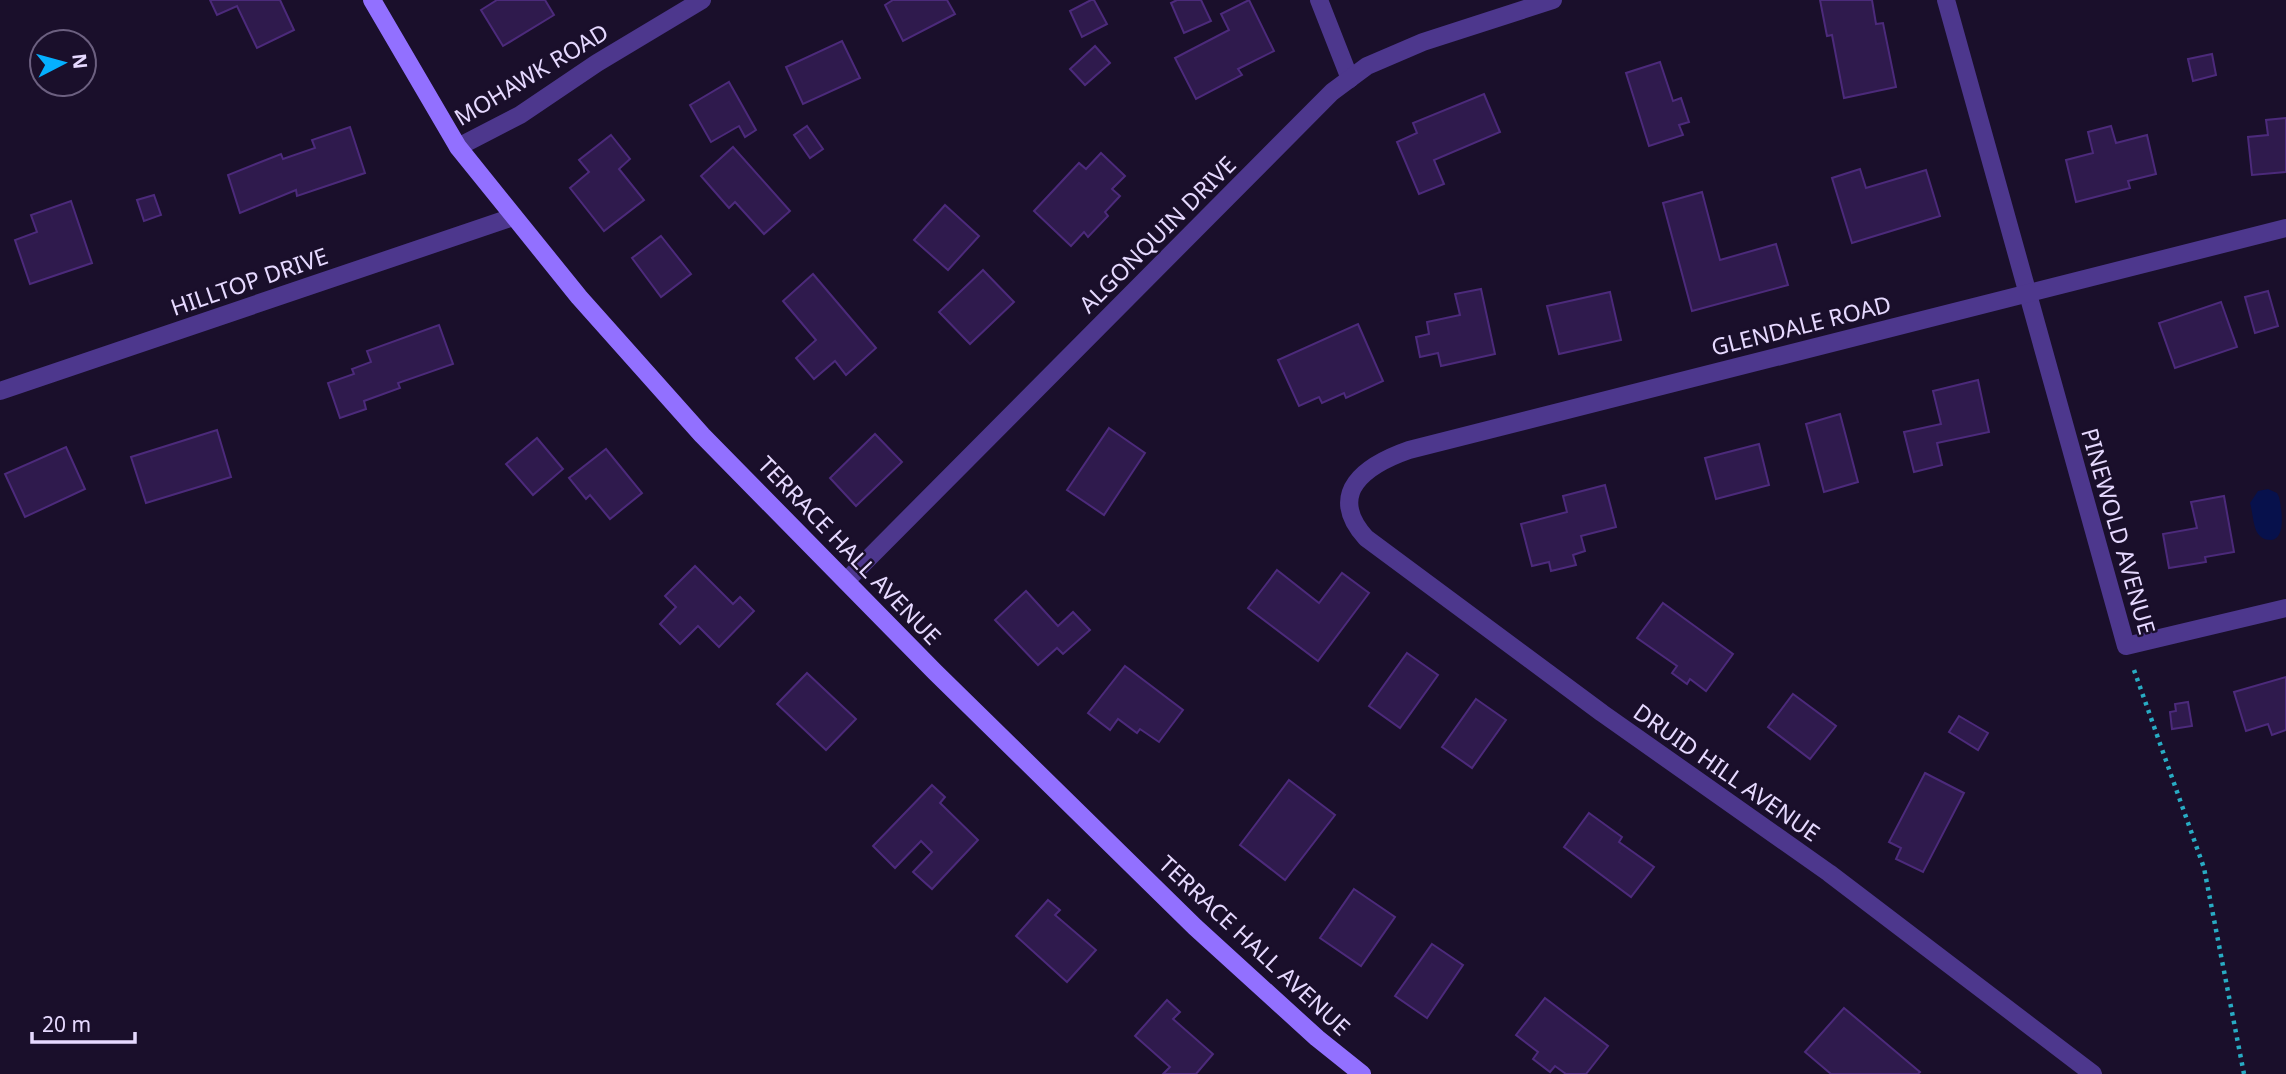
<svg xmlns="http://www.w3.org/2000/svg" width="2286" height="1074" font-family="'Noto Sans',sans-serif">
  <style>
    .water { fill: #07114c }
    .building { fill: #2f1a4d; stroke: #4c2a7b; stroke-width: 2 }
    .lines { fill: none; stroke-linecap: round; stroke-linejoin: round }
    .path { stroke: #28acc4; stroke-width: 4.5; stroke-dasharray: 3.5 5; stroke-linecap: butt }
    .street { stroke: #4d378d; stroke-width: 18 }
    .secondary { stroke: #9270ff; stroke-width: 18 }
    .labels { text-anchor: middle; dominant-baseline: central; stroke-width: 5; stroke-linejoin: round; paint-order: stroke }
    .street-label { font-size: 23px; fill: #e6d9ff; stroke: #1a0f2b }
  </style>
  <rect width="100%" height="100%" fill="#1a0f2b"/>
  <path class="water" d="M 2268,489 L 2277,493 L 2279,497 C 2282,510 2286,539 2271,540 C 2267,540 2263,539 2260,536 C 2253,530 2253,513 2250,503 L 2258,491 Z"/>
  <g class="building">
    <path d="M 210,0 L 280,0 L 294,30 L 257,48 L 237,6 L 217,15 Z"/>
    <path d="M 497,0 L 545,0 L 554,15 L 503,46 L 481,10 Z"/>
    <path d="M 893,0 L 947,0 L 955,14 L 903,41 L 885,5 Z"/>
    <path d="M 1091,0 L 1094,0 L 1107,24 L 1082,37 L 1070,11 Z"/>
    <path d="M 1177,0 L 1201,0 L 1211,21 L 1184,33 L 1171,3 Z"/>
    <path d="M 1249,0 L 1274,51 L 1238,69 L 1242,75 L 1196,99 L 1175,58 L 1229,30 L 1221,14 Z"/>
    <path d="M 1820,0 L 1872,0 L 1876,24 L 1883,23 L 1896,87 L 1844,98 L 1832,35 L 1827,36 Z"/>
    <path d="M 842,41 L 860,78 L 803,104 L 786,67 Z"/>
    <path d="M 1095,46 L 1110,63 L 1085,85 L 1070,69 Z"/>
    <path d="M 2212,54 L 2216,75 L 2193,81 L 2188,59 Z"/>
    <path d="M 1660,62 L 1673,101 L 1681,98 L 1689,122 L 1679,125 L 1683,135 L 1649,146 L 1626,73 Z"/>
    <path d="M 729,82 L 756,130 L 745,137 L 739,126 L 711,142 L 690,105 Z"/>
    <path d="M 1484,94 L 1500,132 L 1434,160 L 1444,184 L 1419,194 L 1397,142 L 1417,133 L 1413,123 Z"/>
    <path d="M 2286,118 L 2286,172 L 2252,175 L 2248,137 L 2268,135 L 2266,120 Z"/>
    <path d="M 807,126 L 823,149 L 810,158 L 794,135 Z"/>
    <path d="M 2111,126 L 2116,143 L 2147,135 L 2156,174 L 2128,181 L 2130,188 L 2076,202 L 2066,160 L 2093,153 L 2088,132 Z"/>
    <path d="M 350,127 L 365,173 L 297,196 L 296,190 L 240,213 L 228,175 L 281,154 L 283,159 L 315,148 L 312,140 Z"/>
    <path d="M 611,135 L 630,159 L 619,169 L 644,200 L 604,231 L 570,188 L 589,172 L 579,160 Z"/>
    <path d="M 733,147 L 790,211 L 764,234 L 735,202 L 729,208 L 701,176 Z"/>
    <path d="M 1101,153 L 1125,176 L 1112,189 L 1120,196 L 1105,212 L 1108,216 L 1088,237 L 1084,232 L 1071,246 L 1034,211 L 1079,163 L 1086,169 Z"/>
    <path d="M 1860,169 L 1866,188 L 1926,170 L 1940,216 L 1852,243 L 1832,178 Z"/>
    <path d="M 1702,192 L 1720,260 L 1776,244 L 1788,285 L 1692,311 L 1663,203 Z"/>
    <path d="M 154,195 L 161,215 L 144,221 L 137,200 Z"/>
    <path d="M 71,201 L 92,263 L 30,284 L 15,240 L 37,232 L 31,215 Z"/>
    <path d="M 945,205 L 979,236 L 948,270 L 914,240 Z"/>
    <path d="M 661,236 L 691,274 L 661,297 L 632,258 Z"/>
    <path d="M 983,270 L 1014,302 L 970,344 L 939,312 Z"/>
    <path d="M 813,274 L 876,348 L 846,375 L 835,361 L 814,379 L 796,358 L 816,340 L 783,301 Z"/>
    <path d="M 1481,289 L 1495,354 L 1441,366 L 1438,353 L 1420,357 L 1416,337 L 1429,334 L 1427,322 L 1460,315 L 1455,294 Z"/>
    <path d="M 2268,291 L 2278,326 L 2255,333 L 2245,297 Z"/>
    <path d="M 1610,292 L 1621,340 L 1559,354 L 1547,306 Z"/>
    <path d="M 2221,302 L 2237,347 L 2175,368 L 2159,323 Z"/>
    <path d="M 1358,324 L 1383,381 L 1346,398 L 1344,393 L 1322,403 L 1319,397 L 1299,406 L 1278,360 Z"/>
    <path d="M 439,325 L 453,364 L 398,383 L 400,388 L 364,401 L 366,409 L 340,418 L 328,383 L 354,374 L 352,369 L 371,362 L 367,351 Z"/>
    <path d="M 1978,380 L 1989,432 L 1937,443 L 1942,465 L 1914,472 L 1904,432 L 1941,424 L 1933,391 Z"/>
    <path d="M 1840,414 L 1858,482 L 1824,492 L 1806,424 Z"/>
    <path d="M 1109,428 L 1145,453 L 1104,515 L 1067,490 Z"/>
    <path d="M 217,430 L 231,477 L 146,503 L 131,457 Z"/>
    <path d="M 875,434 L 902,462 L 856,506 L 830,478 Z"/>
    <path d="M 537,438 L 563,469 L 533,495 L 506,464 Z"/>
    <path d="M 1759,444 L 1769,485 L 1716,499 L 1705,458 Z"/>
    <path d="M 66,447 L 85,489 L 25,517 L 5,474 Z"/>
    <path d="M 606,449 L 642,493 L 610,519 L 590,495 L 586,499 L 569,478 Z"/>
    <path d="M 1605,485 L 1616,527 L 1581,536 L 1585,551 L 1573,555 L 1576,565 L 1551,571 L 1549,562 L 1532,566 L 1521,524 L 1567,512 L 1563,496 Z"/>
    <path d="M 2224,496 L 2234,552 L 2205,557 L 2206,562 L 2169,568 L 2163,534 L 2197,528 L 2191,502 Z"/>
    <path d="M 695,566 L 733,604 L 740,597 L 754,611 L 719,647 L 698,626 L 680,644 L 660,624 L 676,607 L 665,596 Z"/>
    <path d="M 1277,570 L 1319,603 L 1342,573 L 1369,593 L 1318,661 L 1248,608 Z"/>
    <path d="M 1026,591 L 1058,626 L 1073,612 L 1090,630 L 1063,654 L 1057,648 L 1038,665 L 995,620 Z"/>
    <path d="M 1663,603 L 1733,654 L 1706,691 L 1690,679 L 1687,684 L 1672,673 L 1677,666 L 1637,638 Z"/>
    <path d="M 1407,653 L 1438,675 L 1400,728 L 1369,706 Z"/>
    <path d="M 1125,666 L 1183,710 L 1159,742 L 1140,729 L 1137,733 L 1118,719 L 1110,730 L 1088,713 Z"/>
    <path d="M 807,673 L 856,719 L 826,750 L 777,704 Z"/>
    <path d="M 2286,677 L 2286,730 L 2272,735 L 2268,724 L 2246,731 L 2234,692 Z"/>
    <path d="M 1793,694 L 1836,726 L 1810,759 L 1768,727 Z"/>
    <path d="M 1476,699 L 1506,720 L 1472,768 L 1442,747 Z"/>
    <path d="M 2188,702 L 2192,726 L 2172,729 L 2170,712 L 2176,711 L 2175,704 Z"/>
    <path d="M 1959,716 L 1988,733 L 1978,750 L 1949,732 Z"/>
    <path d="M 1925,773 L 1964,793 L 1923,872 L 1896,859 L 1901,848 L 1889,842 Z"/>
    <path d="M 1289,780 L 1335,815 L 1285,880 L 1240,845 Z"/>
    <path d="M 932,785 L 945,797 L 940,803 L 978,840 L 932,889 L 913,872 L 932,852 L 921,841 L 895,868 L 873,846 Z"/>
    <path d="M 1589,813 L 1622,837 L 1619,842 L 1654,867 L 1631,897 L 1564,847 Z"/>
    <path d="M 1354,889 L 1395,917 L 1361,966 L 1320,938 Z"/>
    <path d="M 1048,900 L 1060,910 L 1055,915 L 1096,950 L 1067,982 L 1016,936 Z"/>
    <path d="M 1432,944 L 1463,965 L 1427,1018 L 1395,996 Z"/>
    <path d="M 1545,998 L 1608,1046 L 1586,1074 L 1566,1074 L 1555,1066 L 1550,1072 L 1533,1059 L 1538,1052 L 1516,1035 Z"/>
    <path d="M 1167,1000 L 1180,1012 L 1173,1019 L 1213,1054 L 1196,1074 L 1163,1074 L 1170,1067 L 1135,1036 Z"/>
    <path d="M 1844,1008 L 1920,1072 L 1918,1074 L 1831,1074 L 1805,1052 Z"/>
  </g>
  <g class="lines">
    <path class="path" d="M 2134,670 L 2204,868 L 2244,1074"/>
    <g class="street">
      <path d="M 1319,0 L 1350,79"/>
      <path d="M 1946,0 L 2126,646 L 2286,608"/>
      <path d="M 458,147 L 520,115 L 597,63 L 702,0"/>
      <path d="M 0,391 L 513,217"/>
      <path d="M 846,581 L 1332,92 L 1367,66 L 1423,42 L 1553,0"/>
      <path d="M 2093,1074 L 1829,873 L 1602,713 L 1366,538 C 1325,493 1366,465 1409,450 L 2286,228"/>
    </g>
    <path class="secondary" d="M 372,0 L 458,147 L 579,297 L 702,435 L 935,672 L 1195,927 L 1317,1038 L 1362,1074"/>
  </g>
  <g class="labels">
    <g class="street-label">
      <text transform="translate(531 74) rotate(-31)">MOHAWK ROAD</text>
      <text transform="translate(1157 234) rotate(-45)">ALGONQUIN DRIVE</text>
      <text transform="translate(249 281) rotate(-19)">HILLTOP DRIVE</text>
      <text transform="translate(1801 325) rotate(-14)">GLENDALE ROAD</text>
      <text transform="translate(2119 531) rotate(74)">PINEWOLD AVENUE</text>
      <text transform="translate(850 550) rotate(46)">TERRACE HALL AVENUE</text>
      <text transform="translate(1727 772) rotate(35)">DRUID HILL AVENUE</text>
      <text transform="translate(1255 945) rotate(43)">TERRACE HALL AVENUE</text>
    </g>
  </g>
  <g transform="translate(63 63) rotate(84)"><circle r="33" fill="#1a0f2b" stroke="#6c6080" stroke-width="2"/>
  <path d="M0-5L12 26L0 18L-12 26Z" fill="#05b0ff"/>
  <text y="-10" font-size="19" font-weight="bold" text-anchor="middle" fill="#e6d9ff">N</text>
  </g>
  <path d="M32 1032v10h103v-10" fill="none" stroke="#e6d9ff" stroke-width="3.5"/>
  <text x="42" y="1032" font-size="21" fill="#e6d9ff" stroke="#1a0f2b" stroke-width="5" paint-order="stroke">20 m</text>
</svg>
